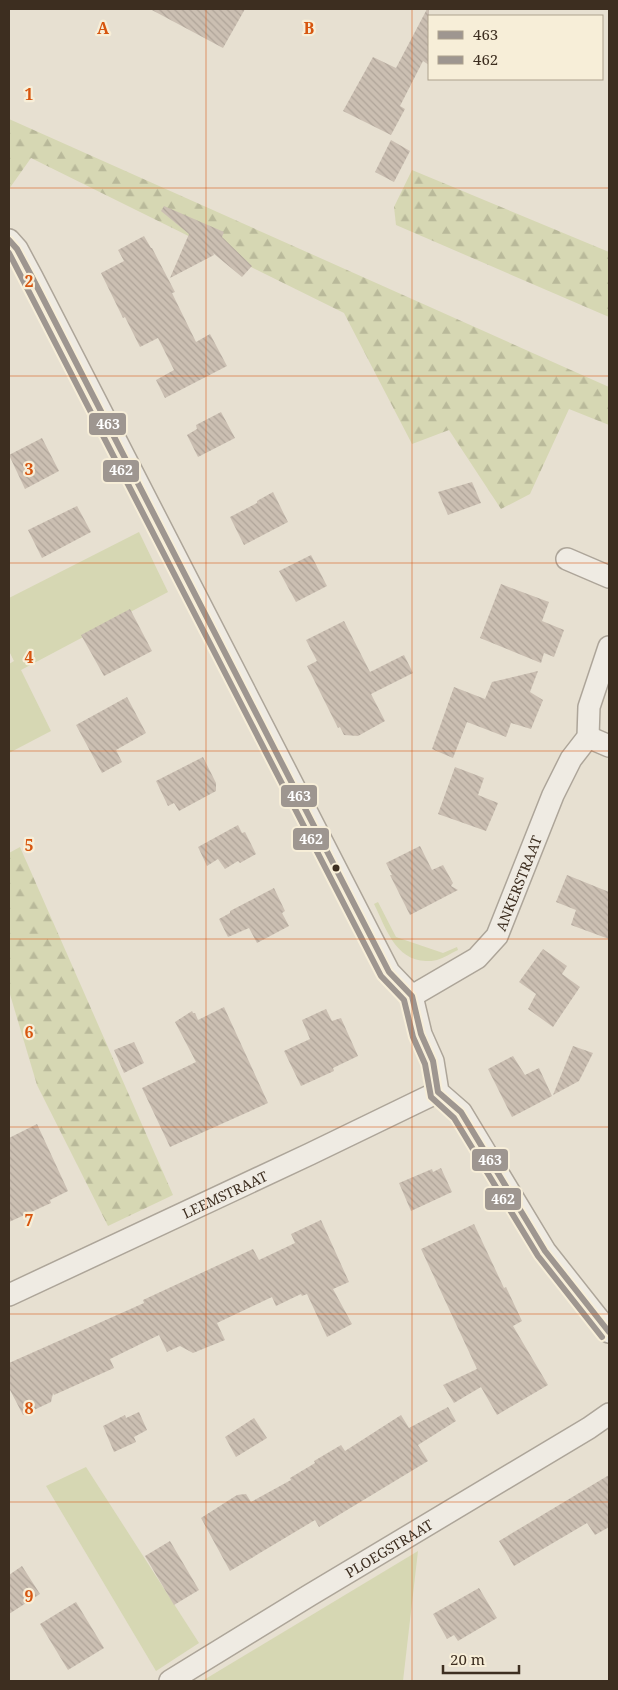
<svg xmlns="http://www.w3.org/2000/svg" width="618" height="1690" font-family="'Noto Serif',serif">
  <style>
    .green { fill: #d6d7b3 }
    .forest { fill: url(#forest-firs) }
    .building { fill: url(#building-back-hatch) }
    .lines { fill: none; stroke-linecap: round; stroke-linejoin: round }
    .street-casing { stroke: #ada599; stroke-width: 24 }
    .street { stroke: #efebe3; stroke-width: 21 }
    .bus-1-casing { stroke: #f7eed8; stroke-width: 10 }
    .bus-2-casing { stroke: #f7eed8; stroke-width: 10 }
    .bus-1 { stroke: #9e9690; stroke-width: 6 }
    .bus-2 { stroke: #9e9690; stroke-width: 6 }
    .grid { fill: none; stroke: #d7550e; stroke-width: 1; stroke-opacity: 0.55 }
    .bus-dot { fill: #3d2e20; stroke: #f7eed8; stroke-width: 2 }
    .labels { text-anchor: middle; dominant-baseline: central; stroke-width: 4.5; stroke-linejoin: round; paint-order: stroke }
    .street-label { font-size: 14px; fill: #3d2e20; stroke: #f7eed8 }
    .grid-label { font-size: 16px; text-anchor: middle; font-weight: bold; fill: #d7550e; stroke: #f7eed8; stroke-width: 4.5; stroke-linejoin: round; paint-order: stroke }
    .line-badge { stroke: #f7eed8; stroke-width: 2 }
    .badge-label { font-size: 14px; text-anchor: middle; font-weight: bold; fill: #fff }
  </style>
  <defs>
    <pattern id="forest-firs" width="22" height="20" patternUnits="userSpaceOnUse" patternTransform="scale(1.25)"><rect width="22" height="20" fill="#d6d7b3"/><path d="M5 1l3.5 6h-7zM16 11l3.5 6h-7z" fill="#b9b99a"/></pattern>
    <pattern id="building-back-hatch" width="6" height="6" patternUnits="userSpaceOnUse" patternTransform="scale(1.25)"><rect width="6" height="6" fill="#cbbfb2"/><path d="M-1 5l2 2M0 0l6 6M5-1l2 2" fill="none" stroke="#afa499"/></pattern>
  </defs>
  <rect width="100%" height="100%" fill="#e7e0d1"/>
  <g class="green">
    <path d="M 139,532 L 168,592 L 21,670 L 51,731 L 9,753 L 9,664 L 14,661 L 9,651 L 9,598 Z"/>
    <path d="M 378,902 L 396,937 L 443,953 L 457,947 L 458,950 C 451,953 444,958 437,960 C 434,961 429,961 426,961 C 395,960 386,928 374,904 Z"/>
    <path d="M 86,1467 L 199,1643 L 156,1671 L 46,1486 Z"/>
    <path d="M 418,1551 L 403,1681 L 202,1681 Z"/>
  </g>
  <g class="forest">
    <path d="M 9,119 L 609,387 L 609,425 L 569,409 L 530,494 L 501,509 L 449,430 L 412,444 L 344,313 L 31,158 L 9,189 Z"/>
    <path d="M 412,170 L 609,252 L 609,317 L 396,225 L 394,207 Z"/>
    <path d="M 20,847 L 173,1195 L 108,1226 L 37,1085 L 9,991 L 9,853 Z"/>
  </g>
  <g class="building">
    <path d="M 150,9 L 245,9 L 223,48 Z"/>
    <path d="M 427,9 L 429,9 L 429,65 L 423,61 L 400,106 L 405,109 L 391,135 L 343,111 L 373,57 L 396,68 Z"/>
    <path d="M 391,140 L 410,151 L 394,182 L 375,172 Z"/>
    <path d="M 164,206 L 224,232 L 222,237 L 252,266 L 242,277 L 213,253 L 214,255 L 170,278 L 189,234 L 161,211 Z"/>
    <path d="M 144,236 L 151,248 L 152,248 L 175,292 L 172,293 L 196,342 L 210,334 L 227,366 L 165,398 L 156,380 L 174,370 L 158,338 L 140,347 L 125,317 L 123,318 L 101,273 L 124,261 L 118,250 Z"/>
    <path d="M 221,412 L 235,438 L 198,457 L 187,435 L 197,429 L 196,425 Z"/>
    <path d="M 42,438 L 59,471 L 25,489 L 9,455 Z"/>
    <path d="M 472,482 L 481,503 L 448,515 L 438,492 Z"/>
    <path d="M 273,492 L 288,522 L 244,545 L 230,517 L 257,503 L 257,501 Z"/>
    <path d="M 77,506 L 91,532 L 42,558 L 28,530 Z"/>
    <path d="M 311,555 L 327,586 L 296,602 L 279,571 Z"/>
    <path d="M 501,584 L 549,602 L 542,621 L 564,630 L 554,657 L 544,653 L 541,663 L 480,638 Z"/>
    <path d="M 130,609 L 152,651 L 104,676 L 81,635 Z"/>
    <path d="M 344,621 L 370,672 L 404,655 L 413,673 L 371,694 L 385,721 L 358,736 L 344,735 L 340,727 L 338,728 L 307,666 L 317,661 L 306,640 Z"/>
    <path d="M 538,671 L 530,692 L 543,700 L 531,729 L 511,723 L 506,737 L 467,722 L 453,758 L 432,749 L 454,687 L 485,699 L 492,682 Z"/>
    <path d="M 127,697 L 146,733 L 116,750 L 122,762 L 102,773 L 76,725 Z"/>
    <path d="M 203,757 L 216,783 L 216,791 L 179,811 L 174,803 L 168,806 L 156,781 Z"/>
    <path d="M 455,767 L 484,778 L 478,795 L 498,803 L 486,831 L 438,814 Z"/>
    <path d="M 238,825 L 242,833 L 245,832 L 256,854 L 240,863 L 238,861 L 225,869 L 218,859 L 207,866 L 198,847 Z"/>
    <path d="M 420,846 L 432,870 L 443,865 L 453,883 L 451,886 L 458,890 L 410,915 L 390,875 L 392,875 L 386,863 Z"/>
    <path d="M 567,875 L 609,892 L 609,939 L 571,925 L 576,910 L 556,902 Z"/>
    <path d="M 274,888 L 285,911 L 282,913 L 289,926 L 257,943 L 249,928 L 228,937 L 219,919 L 230,913 L 230,911 Z"/>
    <path d="M 543,949 L 567,966 L 562,974 L 580,987 L 553,1027 L 528,1009 L 536,994 L 519,982 Z"/>
    <path d="M 224,1007 L 268,1103 L 170,1147 L 142,1088 L 196,1062 L 175,1022 L 192,1011 L 193,1013 L 195,1013 L 198,1020 Z"/>
    <path d="M 326,1009 L 332,1021 L 341,1018 L 358,1056 L 333,1068 L 334,1071 L 301,1086 L 284,1051 L 310,1039 L 302,1020 Z"/>
    <path d="M 134,1042 L 144,1063 L 124,1073 L 114,1050 Z"/>
    <path d="M 573,1046 L 593,1053 L 579,1081 L 553,1095 Z"/>
    <path d="M 513,1056 L 525,1075 L 539,1068 L 552,1096 L 512,1117 L 488,1069 Z"/>
    <path d="M 37,1124 L 68,1191 L 50,1200 L 51,1203 L 9,1222 L 9,1138 Z"/>
    <path d="M 441,1168 L 452,1192 L 411,1211 L 399,1183 L 432,1169 L 433,1172 Z"/>
    <path d="M 321,1220 L 349,1282 L 333,1289 L 352,1324 L 327,1337 L 307,1294 L 302,1296 L 301,1294 L 276,1306 L 272,1297 L 217,1323 L 225,1340 L 193,1353 L 180,1346 L 167,1352 L 159,1335 L 110,1359 L 114,1368 L 54,1395 L 53,1393 L 51,1402 L 23,1415 L 9,1388 L 9,1363 L 144,1303 L 143,1300 L 253,1249 L 259,1260 L 295,1243 L 291,1234 Z"/>
    <path d="M 474,1224 L 504,1288 L 506,1287 L 522,1321 L 513,1326 L 548,1385 L 497,1415 L 481,1387 L 454,1403 L 443,1385 L 477,1369 L 421,1249 Z"/>
    <path d="M 448,1407 L 456,1421 L 418,1445 L 428,1461 L 319,1527 L 315,1520 L 230,1571 L 201,1518 L 237,1495 L 246,1494 L 251,1502 L 291,1480 L 290,1478 L 315,1463 L 314,1461 L 341,1445 L 345,1451 L 401,1415 L 409,1428 Z"/>
    <path d="M 139,1412 L 147,1430 L 134,1437 L 136,1442 L 114,1452 L 103,1426 L 125,1415 L 126,1418 Z"/>
    <path d="M 254,1418 L 267,1438 L 236,1457 L 225,1437 Z"/>
    <path d="M 609,1475 L 609,1527 L 595,1535 L 587,1523 L 514,1566 L 499,1541 Z"/>
    <path d="M 170,1541 L 199,1590 L 174,1605 L 145,1556 Z"/>
    <path d="M 22,1566 L 40,1594 L 9,1614 L 9,1575 Z"/>
    <path d="M 479,1588 L 497,1618 L 458,1641 L 454,1635 L 447,1639 L 433,1614 Z"/>
    <path d="M 76,1602 L 104,1648 L 68,1670 L 40,1624 Z"/>
  </g>
  <g class="lines">
    <defs>
      <g id="street">
        <path d="M 9,240 L 17,249 L 32,277 L 389,972 L 412,996 L 421,1034 L 433,1061 L 438,1092 L 461,1112 L 545,1251 L 609,1332"/>
        <path d="M 567,559 L 609,577"/>
        <path d="M 588,737 L 609,746"/>
        <path id="s1" d="M 412,996 L 477,958 L 497,936 L 553,795 L 571,759 L 588,737 L 589,707 L 609,647"/>
        <path id="s2" d="M 9,1295 L 310,1154 L 438,1092"/>
        <path id="s3" d="M 170,1681 L 310,1595 L 589,1428 L 609,1414"/>
      </g>
    </defs>
    <use href="#street" class="street-casing"/>
    <use href="#street" class="street"/>
    <defs>
      <path id="bus-1" d="M 9,240 L 17,249 L 32,277 L 389,972 L 412,996 L 421,1034 L 433,1061 L 438,1092 L 461,1112 L 545,1251 L 609,1332"/>
      <path id="bus-2" d="M 9,253 L 381,976 L 404,1000 L 413,1037 L 425,1064 L 431,1097 L 454,1118 L 538,1256 L 602,1337"/>
    </defs>
    <use href="#bus-1" class="bus-1-casing"/>
    <use href="#bus-2" class="bus-2-casing"/>
    <use href="#bus-1" class="bus-1"/>
    <use href="#bus-2" class="bus-2"/>
  </g>
  <path class="grid" d="M 206,9 L 206,1681M 412,9 L 412,1681M 9,188 L 609,188M 9,376 L 609,376M 9,563 L 609,563M 9,751 L 609,751M 9,939 L 609,939M 9,1127 L 609,1127M 9,1314 L 609,1314M 9,1502 L 609,1502"/>
  <circle class="bus-dot" cx="336" cy="868" r="4.5"/>
  <g class="labels">
    <g class="street-label">
      <text stroke="none"><textPath href="#s1" startOffset="162">ANKERSTRAAT</textPath></text>
      <text stroke="none"><textPath href="#s2" startOffset="238">LEEMSTRAAT</textPath></text>
      <text stroke="none"><textPath href="#s3" startOffset="256">PLOEGSTRAAT</textPath></text>
    </g>
  </g>
  <g class="grid-label">
    <text x="103" y="34">A</text>
    <text x="309" y="34">B</text>
    <text x="29" y="100">1</text>
    <text x="29" y="287">2</text>
    <text x="29" y="475">3</text>
    <text x="29" y="663">4</text>
    <text x="29" y="851">5</text>
    <text x="29" y="1038">6</text>
    <text x="29" y="1226">7</text>
    <text x="29" y="1414">8</text>
    <text x="29" y="1602">9</text>
  </g>
  <g class="line-badge">
    <rect x="88" y="412" width="39" height="24" rx="5" fill="#9e9690"/>
    <rect x="102" y="459" width="38" height="24" rx="5" fill="#9e9690"/>
    <rect x="280" y="784" width="38" height="24" rx="5" fill="#9e9690"/>
    <rect x="292" y="827" width="38" height="24" rx="5" fill="#9e9690"/>
    <rect x="471" y="1148" width="38" height="24" rx="5" fill="#9e9690"/>
    <rect x="484" y="1187" width="38" height="24" rx="5" fill="#9e9690"/>
  </g>
  <g class="badge-label">
    <text x="108" y="429">463</text>
    <text x="121" y="475">462</text>
    <text x="299" y="801">463</text>
    <text x="311" y="844">462</text>
    <text x="490" y="1165">463</text>
    <text x="503" y="1204">462</text>
  </g>
  <rect width="618" height="1690" fill="none" stroke="#3d2e20" stroke-width="20"/>
  <rect x="428" y="15" width="175" height="65" fill="#f7eed8" stroke="#ada18e"/>
  <rect x="438" y="31" width="25" height="8" fill="#9e9690" stroke="#ada18e"/>
  <text x="473" y="40" font-size="15" fill="#3d2e20">463</text>
  <rect x="438" y="56" width="25" height="8" fill="#9e9690" stroke="#ada18e"/>
  <text x="473" y="65" font-size="15" fill="#3d2e20">462</text>
  <path d="M443 1665v8h76v-8" fill="none" stroke="#3d2e20" stroke-width="2.5"/>
  <text x="450" y="1665" font-size="15" fill="#3d2e20" stroke="#f7eed8" stroke-width="4" paint-order="stroke">20 m</text>
</svg>
